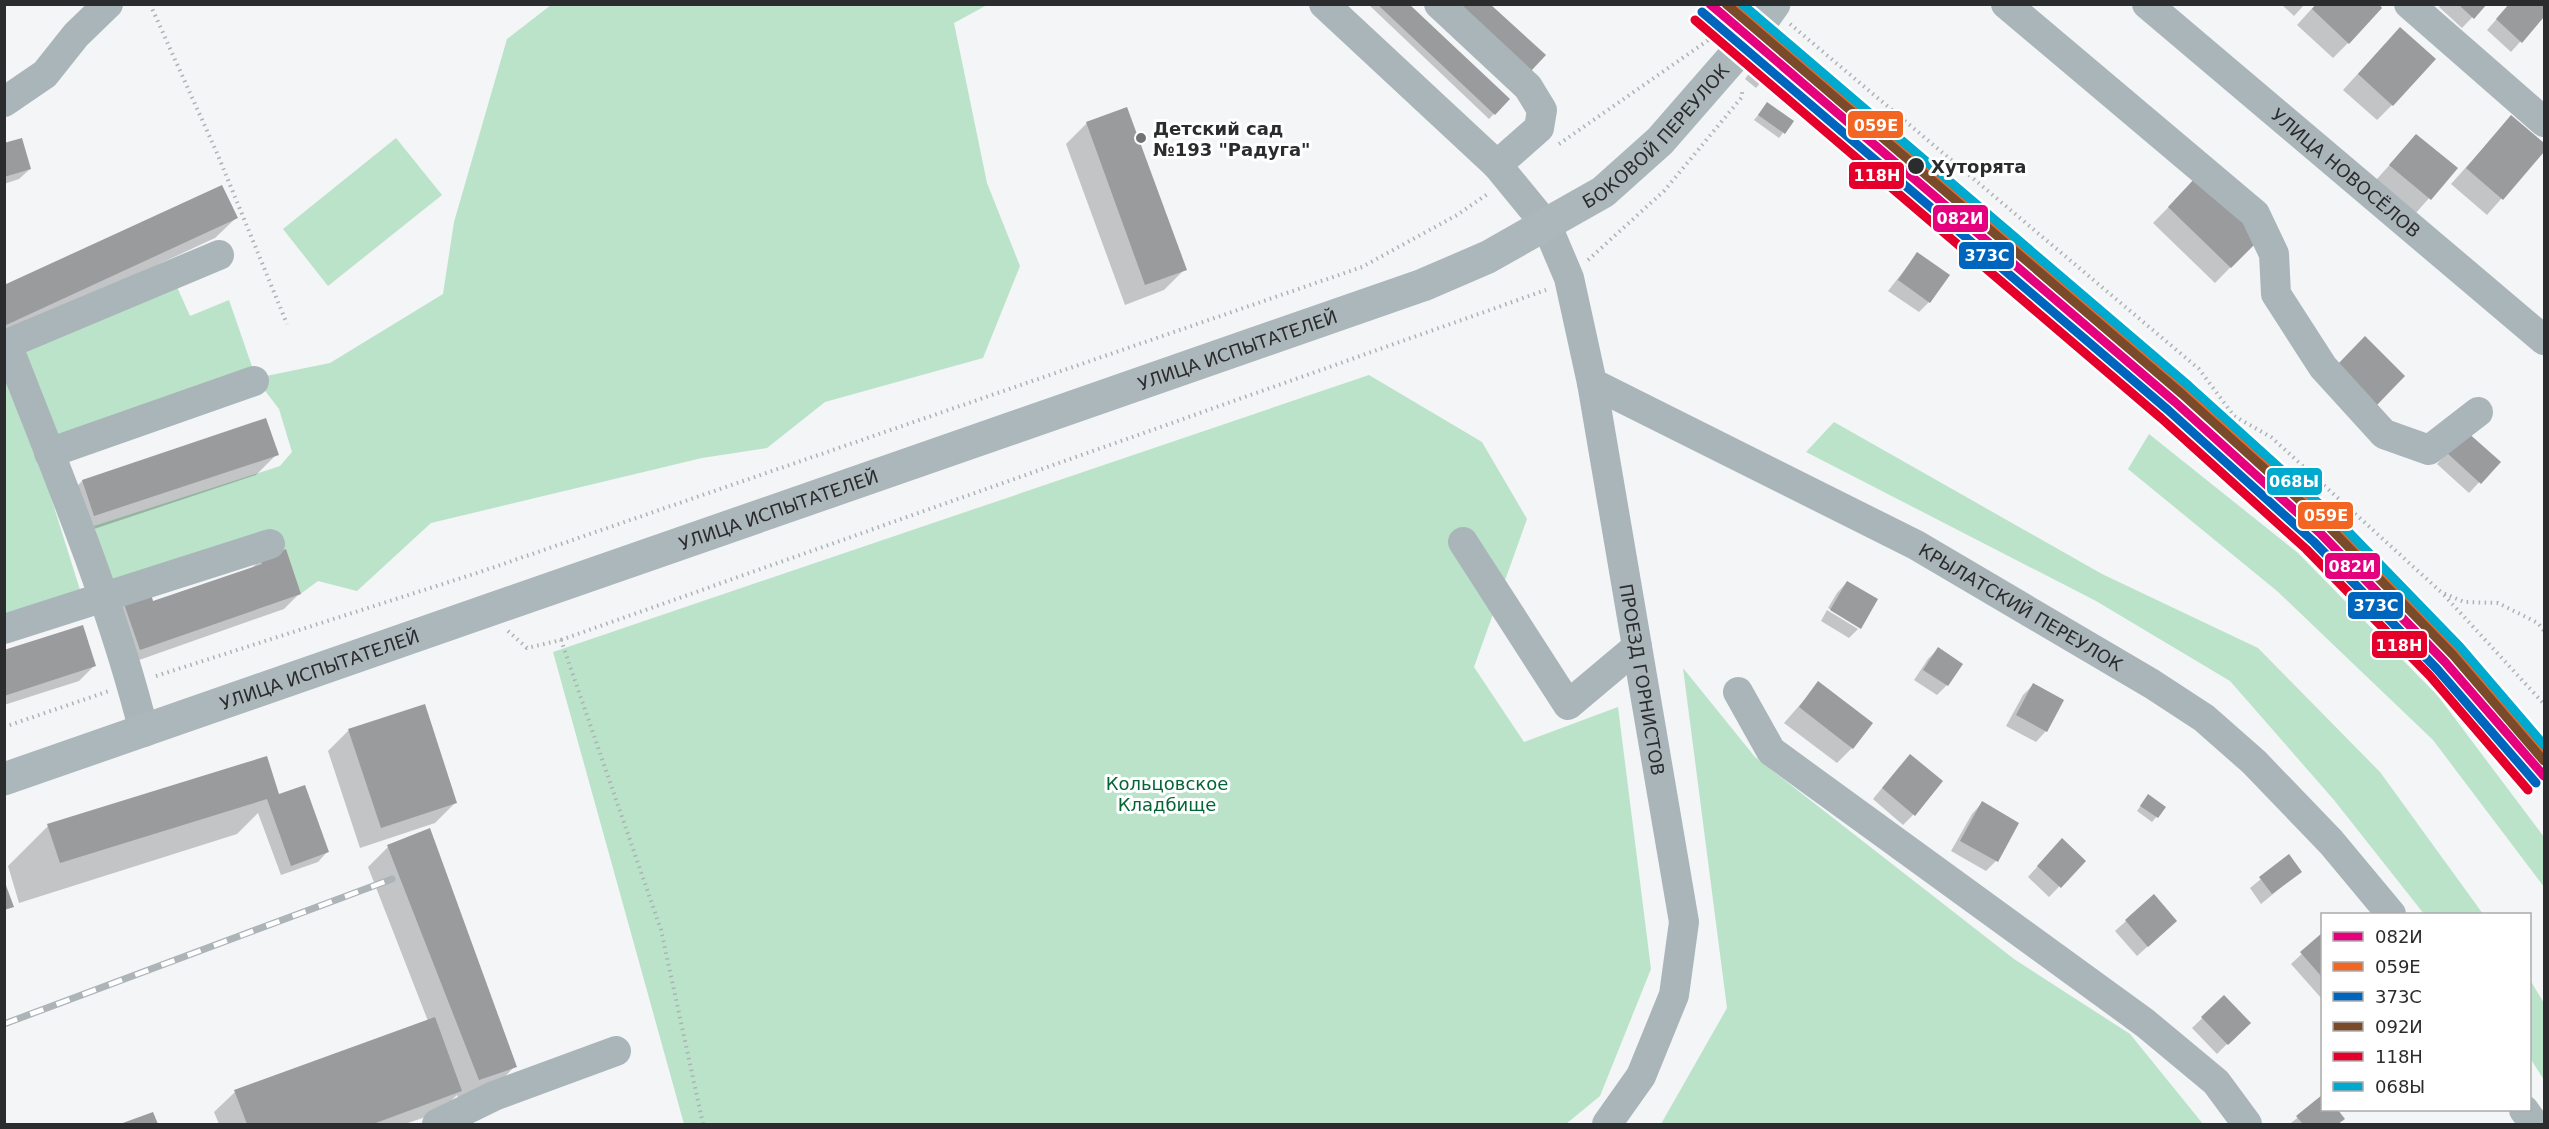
<svg xmlns="http://www.w3.org/2000/svg" width="2549" height="1129" font-family="'DejaVu Sans',sans-serif">
  <style>
    .green { fill: #bbe3c9 }
    .shadow { fill: #0003 }
    .building { fill: #9a9b9c }
    .lines { fill: none; stroke-linecap: round; stroke-linejoin: round }
    .path { stroke: #abb3b6; stroke-width: 4; stroke-dasharray: 1.5 4.5; stroke-linecap: butt }
    .minor { stroke: #aab5ba; stroke-width: 30 }
    .major { stroke: #acb7bb; stroke-width: 33 }
    .rail-casing { stroke: #adb4b7; stroke-width: 7 }
    .rail { stroke: #fff; stroke-width: 4.5; stroke-dasharray: 14; stroke-linecap: butt }
    .rail-1-casing { stroke: #fff; stroke-width: 14 }
    .rail-2-casing { stroke: #fff; stroke-width: 14 }
    .rail-3-casing { stroke: #fff; stroke-width: 14 }
    .rail-4-casing { stroke: #fff; stroke-width: 14 }
    .rail-5-casing { stroke: #fff; stroke-width: 14 }
    .rail-6-casing { stroke: #fff; stroke-width: 14 }
    .rail-1 { stroke: #e5007d; stroke-width: 9 }
    .rail-2 { stroke: #f26522; stroke-width: 9 }
    .rail-3 { stroke: #0065bd; stroke-width: 9 }
    .rail-4 { stroke: #7a4b2a; stroke-width: 9 }
    .rail-5 { stroke: #e4002b; stroke-width: 9 }
    .rail-6 { stroke: #00a9ce; stroke-width: 9 }
    .poi-dot { fill: #717274; stroke: #fff; stroke-width: 2 }
    .stop-dot { fill: #2b2c2d; stroke: #fff; stroke-width: 2 }
    .labels { text-anchor: middle; dominant-baseline: central; stroke-width: 6; stroke-linejoin: round; paint-order: stroke }
    .poi-label { font-size: 18px; font-weight: bold; fill: #2b2c2d; stroke: #fff; text-anchor: start }
    .street-label { font-size: 18px; fill: #2b2c2d; stroke: #fff }
    .stop-label { font-size: 18px; font-weight: bold; fill: #2b2c2d; stroke: #fff; text-anchor: start }
    .park-label { font-size: 18px; fill: #036535; stroke: #fff }
    .line-badge { stroke: #fff; stroke-width: 2 }
    .badge-label { font-size: 16px; text-anchor: middle; font-weight: bold; fill: #fff }
  </style>
  <rect width="100%" height="100%" fill="#f3f5f7"/>
  <g class="green">
    <path d="M 551,5 L 987,5 L 954,23 L 987,183 L 1020,266 L 983,358 L 825,402 L 767,448 L 702,458 L 431,523 L 357,591 L 318,581 L 299,595 L 281,539 L 112,588 L 94,526 L 280,466 L 292,452 L 279,409 L 256,379 L 55,448 L 25,349 L 173,278 L 190,316 L 229,300 L 256,378 L 330,363 L 443,294 L 454,222 L 507,39 Z"/>
    <path d="M 396,138 L 442,195 L 328,286 L 283,229 Z"/>
    <path d="M 4,373 L 38,456 L 80,590 L 5,613 Z"/>
    <path d="M 1369,375 L 1482,442 L 1527,519 L 1474,667 L 1524,742 L 1618,707 L 1651,969 L 1600,1096 L 1566,1124 L 684,1124 L 553,652 Z"/>
    <path d="M 1834,422 L 2102,574 L 2258,648 L 2380,772 L 2483,914 L 2424,914 L 2334,800 L 2230,681 L 2096,601 L 1806,452 Z"/>
    <path d="M 2149,434 L 2298,553 L 2438,696 L 2544,837 L 2544,887 L 2433,740 L 2277,591 L 2128,469 Z"/>
    <path d="M 1683,668 L 1755,757 L 2014,959 L 2130,1034 L 2203,1124 L 1661,1124 L 1727,1008 Z"/>
    <path d="M 2530,980 L 2544,1003 L 2544,1080 L 2530,1058 Z"/>
  </g>
  <g class="shadow">
    <path d="M 1368,4 L 1407,4 L 1508,99 L 1489,119 Z"/>
    <path d="M 2281,4 L 2305,4 L 2294,16 Z"/>
    <path d="M 2316,4 L 2348,43 L 2333,58 L 2297,25 Z"/>
    <path d="M 2442,4 L 2485,4 L 2462,28 L 2439,7 Z"/>
    <path d="M 2510,4 L 2544,4 L 2544,15 L 2511,52 L 2487,30 Z"/>
    <path d="M 2385,44 L 2392,105 L 2377,120 L 2343,90 Z"/>
    <path d="M 1753,68 L 1769,73 L 1756,88 L 1745,79 Z"/>
    <path d="M 1763,109 L 1783,133 L 1779,138 L 1754,120 Z"/>
    <path d="M 2511,117 L 2544,145 L 2544,150 L 2487,215 L 2451,184 Z"/>
    <path d="M 1087,123 L 1185,269 L 1164,290 L 1125,305 L 1066,144 Z"/>
    <path d="M 2416,136 L 2455,169 L 2414,215 L 2375,181 Z"/>
    <path d="M 4,144 L 30,169 L 19,179 L 4,184 Z"/>
    <path d="M 2196,179 L 2258,239 L 2215,283 L 2153,223 Z"/>
    <path d="M 236,218 L 215,238 L 4,336 L 4,287 Z"/>
    <path d="M 1917,254 L 1929,302 L 1919,312 L 1888,291 Z"/>
    <path d="M 2456,443 L 2498,462 L 2469,493 L 2437,464 Z"/>
    <path d="M 277,454 L 256,475 L 73,536 L 62,502 L 82,481 Z"/>
    <path d="M 260,560 L 299,594 L 284,609 L 125,665 L 109,620 L 125,605 L 152,603 L 251,569 Z"/>
    <path d="M 1847,582 L 1876,600 L 1859,628 L 1859,626 L 1828,608 L 1837,593 Z"/>
    <path d="M 1827,610 L 1858,629 L 1849,638 L 1821,621 Z"/>
    <path d="M 1938,649 L 1947,685 L 1937,695 L 1914,680 L 1928,659 Z"/>
    <path d="M 4,651 L 94,666 L 79,681 L 4,705 Z"/>
    <path d="M 1819,683 L 1852,748 L 1837,763 L 1784,723 Z"/>
    <path d="M 2033,685 L 2046,731 L 2036,742 L 2006,726 L 2023,695 Z"/>
    <path d="M 424,706 L 456,802 L 435,823 L 360,848 L 328,751 L 348,731 Z"/>
    <path d="M 1900,766 L 1913,815 L 1903,825 L 1873,799 Z"/>
    <path d="M 273,798 L 328,851 L 318,862 L 281,875 L 258,813 L 237,834 L 19,903 L 8,866 L 48,826 Z"/>
    <path d="M 2144,801 L 2164,808 L 2152,822 L 2137,811 Z"/>
    <path d="M 1982,803 L 1996,861 L 1986,871 L 1951,851 L 1972,814 Z"/>
    <path d="M 388,847 L 515,1066 L 495,1087 L 459,1100 L 457,1095 L 440,1112 L 405,1124 L 219,1124 L 214,1112 L 235,1092 L 428,1021 L 368,867 Z"/>
    <path d="M 2052,850 L 2084,861 L 2049,897 L 2028,877 Z"/>
    <path d="M 2288,857 L 2300,872 L 2261,904 L 2250,888 Z"/>
    <path d="M 2154,896 L 2165,931 L 2137,956 L 2115,931 Z"/>
    <path d="M 2322,935 L 2322,999 L 2291,964 Z"/>
    <path d="M 2224,997 L 2248,1023 L 2217,1054 L 2192,1028 Z"/>
    <path d="M 2322,1097 L 2322,1110 L 2336,1110 L 2343,1119 L 2338,1124 L 2290,1124 Z"/>
  </g>
  <g class="building">
    <path d="M 1377,4 L 1409,4 L 1510,99 L 1495,115 Z"/>
    <path d="M 1458,4 L 1490,4 L 1546,55 L 1531,71 Z"/>
    <path d="M 2316,4 L 2379,4 L 2382,8 L 2349,44 L 2312,9 Z"/>
    <path d="M 2458,4 L 2487,4 L 2474,19 Z"/>
    <path d="M 2509,4 L 2544,4 L 2544,17 L 2522,43 L 2496,19 Z"/>
    <path d="M 2400,27 L 2436,59 L 2393,106 L 2358,74 Z"/>
    <path d="M 1758,61 L 1771,72 L 1761,84 L 1748,73 Z"/>
    <path d="M 1767,102 L 1794,121 L 1785,134 L 1758,115 Z"/>
    <path d="M 1127,107 L 1187,270 L 1145,285 L 1086,122 Z"/>
    <path d="M 2511,115 L 2544,143 L 2544,152 L 2503,200 L 2466,168 Z"/>
    <path d="M 2416,134 L 2458,168 L 2431,200 L 2389,165 Z"/>
    <path d="M 22,138 L 31,169 L 4,177 L 4,143 Z"/>
    <path d="M 2196,177 L 2260,239 L 2231,268 L 2168,207 Z"/>
    <path d="M 222,185 L 238,218 L 4,326 L 4,285 Z"/>
    <path d="M 1917,252 L 1950,275 L 1930,303 L 1898,280 Z"/>
    <path d="M 2365,336 L 2405,376 L 2377,405 L 2337,365 Z"/>
    <path d="M 266,418 L 279,455 L 94,516 L 82,480 Z"/>
    <path d="M 2466,431 L 2501,462 L 2481,484 L 2446,452 Z"/>
    <path d="M 286,549 L 301,594 L 140,650 L 124,604 L 151,594 L 153,601 L 262,564 L 260,558 Z"/>
    <path d="M 1847,581 L 1878,599 L 1861,629 L 1830,610 Z"/>
    <path d="M 83,625 L 96,666 L 4,696 L 4,650 Z"/>
    <path d="M 1938,647 L 1963,664 L 1948,686 L 1923,670 Z"/>
    <path d="M 1818,681 L 1873,723 L 1853,749 L 1799,707 Z"/>
    <path d="M 2033,683 L 2064,700 L 2047,732 L 2016,715 Z"/>
    <path d="M 425,704 L 457,803 L 381,828 L 348,729 Z"/>
    <path d="M 1910,754 L 1943,781 L 1915,816 L 1882,788 Z"/>
    <path d="M 267,756 L 279,794 L 305,785 L 329,852 L 291,866 L 267,799 L 60,863 L 47,824 Z"/>
    <path d="M 2148,794 L 2166,807 L 2158,818 L 2140,806 Z"/>
    <path d="M 1982,801 L 2019,823 L 1998,862 L 1960,841 Z"/>
    <path d="M 430,828 L 517,1067 L 479,1080 L 387,845 Z"/>
    <path d="M 2062,838 L 2086,861 L 2061,888 L 2037,866 Z"/>
    <path d="M 2289,854 L 2302,872 L 2272,894 L 2259,877 Z"/>
    <path d="M 4,880 L 14,907 L 4,910 Z"/>
    <path d="M 2154,894 L 2177,921 L 2148,947 L 2125,920 Z"/>
    <path d="M 2322,933 L 2322,977 L 2300,952 Z"/>
    <path d="M 2224,995 L 2251,1023 L 2228,1045 L 2201,1017 Z"/>
    <path d="M 435,1017 L 462,1091 L 373,1124 L 247,1124 L 234,1090 Z"/>
    <path d="M 2322,1095 L 2322,1110 L 2338,1110 L 2345,1119 L 2338,1124 L 2303,1124 L 2296,1116 Z"/>
    <path d="M 153,1112 L 158,1124 L 120,1124 Z"/>
  </g>
  <g class="lines">
    <g class="path">
      <path d="M 150,4 L 217,153 L 287,324"/>
      <path d="M 1790,24 L 2199,369 L 2234,416 L 2271,437 L 2441,592 L 2464,602 L 2498,603 L 2538,623 L 2544,631"/>
      <path d="M 1559,144 L 1707,41 L 1726,19"/>
      <path d="M 1588,260 L 1664,191 L 1742,97 L 1742,89"/>
      <path d="M 2444,595 L 2544,704"/>
      <path d="M 508,631 L 527,648 L 561,640 L 661,930 L 703,1124"/>
      <path d="M 561,640 L 1546,290"/>
      <path d="M 156,676 L 480,572 L 1362,267 L 1457,215 L 1489,193"/>
      <path d="M 4,727 L 109,691"/>
    </g>
    <g class="minor">
      <path id="s1" d="M 1324,4 L 1497,165 L 1547,226 L 1569,278 L 1592,383 L 1684,922 L 1674,995 L 1641,1076 L 1607,1124"/>
      <path d="M 1439,4 L 1528,87 L 1542,110 L 1539,128 L 1497,165"/>
      <path d="M 2006,4 L 2255,214 L 2274,254 L 2276,294 L 2323,367 L 2384,434 L 2429,450 L 2478,412"/>
      <path id="s2" d="M 2147,4 L 2544,340"/>
      <path d="M 2409,4 L 2544,122"/>
      <path d="M 4,102 L 45,74 L 76,35 L 108,4"/>
      <path id="s3" d="M 1592,383 L 1916,545 L 2152,684 L 2204,718 L 2254,762 L 2331,842 L 2391,914"/>
      <path d="M 49,453 L 254,381"/>
      <path d="M 1463,542 L 1568,705 L 1637,647"/>
      <path d="M 4,629 L 270,544"/>
      <path d="M 1738,692 L 1771,751 L 2145,1023 L 2216,1082 L 2247,1124"/>
      <path d="M 144,732 C 111,599 56,471 7,344 L 219,255"/>
      <path d="M 2524,1110 L 2534,1124"/>
      <path d="M 437,1124 L 494,1096 L 616,1051"/>
    </g>
    <path class="major" id="s4" d="M 4,779 L 1423,285 L 1488,257 L 1603,192 L 1660,141 L 1749,39 L 1774,4"/>
    <defs>
      <path id="rail" d="M 4,1024 L 392,879"/>
    </defs>
    <use href="#rail" class="rail-casing"/>
    <use href="#rail" class="rail"/>
    <defs>
      <path id="rail-1" d="M 1710,4 L 2175,402 L 2321,534 L 2445,662 L 2544,776"/>
      <path id="rail-2" d="M 1735,4 L 2186,391 L 2333,522 L 2458,650 L 2544,750"/>
      <path id="rail-3" d="M 1702,12 L 2168,410 L 2314,542 L 2437,669 L 2536,783"/>
      <path id="rail-4" d="M 1726,4 L 2182,394 L 2328,526 L 2453,655 L 2544,761"/>
      <path id="rail-5" d="M 1695,20 L 2161,418 L 2306,549 L 2430,676 L 2528,790"/>
      <path id="rail-6" d="M 1742,4 L 2189,386 L 2335,518 L 2460,647 L 2544,745"/>
    </defs>
    <use href="#rail-1" class="rail-1-casing"/>
    <use href="#rail-2" class="rail-2-casing"/>
    <use href="#rail-3" class="rail-3-casing"/>
    <use href="#rail-4" class="rail-4-casing"/>
    <use href="#rail-5" class="rail-5-casing"/>
    <use href="#rail-6" class="rail-6-casing"/>
    <use href="#rail-1" class="rail-1"/>
    <use href="#rail-2" class="rail-2"/>
    <use href="#rail-3" class="rail-3"/>
    <use href="#rail-4" class="rail-4"/>
    <use href="#rail-5" class="rail-5"/>
    <use href="#rail-6" class="rail-6"/>
  </g>
  <circle class="poi-dot" cx="1141" cy="138" r="6"/>
  <circle class="stop-dot" cx="1916" cy="166" r="9"/>
  <g class="labels">
    <g class="poi-label">
      <text x="1153" y="128">Детский сад<tspan x="1153" dy="21">№193 "Радуга"</tspan></text>
    </g>
    <g class="street-label">
      <text stroke="none"><textPath href="#s4" startOffset="1782">БОКОВОЙ ПЕРЕУЛОК</textPath></text>
      <text stroke="none"><textPath href="#s2" startOffset="261">УЛИЦА НОВОСЁЛОВ</textPath></text>
      <text stroke="none"><textPath href="#s4" startOffset="1306">УЛИЦА ИСПЫТАТЕЛЕЙ</textPath></text>
      <text stroke="none"><textPath href="#s4" startOffset="820">УЛИЦА ИСПЫТАТЕЛЕЙ</textPath></text>
      <text stroke="none"><textPath href="#s3" startOffset="484">КРЫЛАТСКИЙ ПЕРЕУЛОК</textPath></text>
      <text stroke="none"><textPath href="#s4" startOffset="334">УЛИЦА ИСПЫТАТЕЛЕЙ</textPath></text>
      <text stroke="none"><textPath href="#s1" startOffset="780">ПРОЕЗД ГОРНИСТОВ</textPath></text>
    </g>
    <g class="stop-label">
      <text x="1931" y="166">Хуторята</text>
    </g>
    <g class="park-label">
      <text x="1167" y="783">Кольцовское<tspan x="1167" dy="21">Кладбище</tspan></text>
    </g>
  </g>
  <g class="line-badge">
    <rect x="1847" y="110" width="57" height="29" rx="6" fill="#f26522"/>
    <rect x="1848" y="161" width="57" height="29" rx="6" fill="#e4002b"/>
    <rect x="1932" y="204" width="57" height="29" rx="6" fill="#e5007d"/>
    <rect x="1958" y="241" width="57" height="29" rx="6" fill="#0065bd"/>
    <rect x="2266" y="467" width="57" height="29" rx="6" fill="#00a9ce"/>
    <rect x="2297" y="501" width="57" height="29" rx="6" fill="#f26522"/>
    <rect x="2324" y="552" width="57" height="28" rx="6" fill="#e5007d"/>
    <rect x="2347" y="591" width="57" height="29" rx="6" fill="#0065bd"/>
    <rect x="2371" y="630" width="57" height="29" rx="6" fill="#e4002b"/>
  </g>
  <g class="badge-label">
    <text x="1876" y="131">059Е</text>
    <text x="1877" y="181">118Н</text>
    <text x="1960" y="224">082И</text>
    <text x="1987" y="261">373C</text>
    <text x="2294" y="487">068Ы</text>
    <text x="2326" y="521">059Е</text>
    <text x="2352" y="572">082И</text>
    <text x="2376" y="611">373C</text>
    <text x="2399" y="651">118Н</text>
  </g>
  <rect width="2549" height="1129" fill="none" stroke="#2b2c2d" stroke-width="12"/>
  <rect x="2321" y="913" width="210" height="198" fill="#ffffff" stroke="#aaabab" stroke-width="1.5"/>
  <rect x="2333" y="932" width="30" height="9" fill="#e5007d" stroke="#aaabab" stroke-width="1.5"/>
  <text x="2375" y="943" font-size="18" fill="#2b2c2d">082И</text>
  <rect x="2333" y="962" width="30" height="9" fill="#f26522" stroke="#aaabab" stroke-width="1.5"/>
  <text x="2375" y="973" font-size="18" fill="#2b2c2d">059Е</text>
  <rect x="2333" y="992" width="30" height="9" fill="#0065bd" stroke="#aaabab" stroke-width="1.5"/>
  <text x="2375" y="1003" font-size="18" fill="#2b2c2d">373C</text>
  <rect x="2333" y="1022" width="30" height="9" fill="#7a4b2a" stroke="#aaabab" stroke-width="1.5"/>
  <text x="2375" y="1033" font-size="18" fill="#2b2c2d">092И</text>
  <rect x="2333" y="1052" width="30" height="9" fill="#e4002b" stroke="#aaabab" stroke-width="1.5"/>
  <text x="2375" y="1063" font-size="18" fill="#2b2c2d">118Н</text>
  <rect x="2333" y="1082" width="30" height="9" fill="#00a9ce" stroke="#aaabab" stroke-width="1.5"/>
  <text x="2375" y="1093" font-size="18" fill="#2b2c2d">068Ы</text>
</svg>
